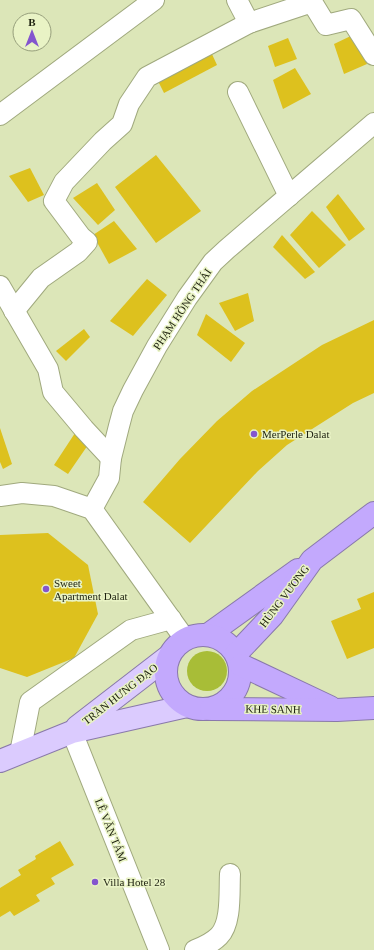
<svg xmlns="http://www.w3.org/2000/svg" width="374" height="950" font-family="'Times New Roman',serif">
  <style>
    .green { fill: #a8bd37 }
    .building { fill: #ddc11e }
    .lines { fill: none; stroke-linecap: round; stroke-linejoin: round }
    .minor-casing { stroke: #a0a97e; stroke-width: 22 }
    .major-casing { stroke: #8979aa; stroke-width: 24 }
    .highway-casing { stroke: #8979aa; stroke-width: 24 }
    .minor { stroke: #fff; stroke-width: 20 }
    .major { stroke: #dbcbfe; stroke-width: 22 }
    .highway { stroke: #c3a9fd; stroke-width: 22 }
    .poi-dot { fill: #8455ce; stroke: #e9f3c5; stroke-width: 1.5 }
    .labels { text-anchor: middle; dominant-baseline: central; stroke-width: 3; stroke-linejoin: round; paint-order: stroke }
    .street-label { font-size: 11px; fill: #1d200f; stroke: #e9f3c5 }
    .poi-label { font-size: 11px; fill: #1d200f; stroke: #e9f3c5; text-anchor: start }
  </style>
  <rect width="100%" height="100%" fill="#dce6b8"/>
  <circle class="green" cx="207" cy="671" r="20"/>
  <g class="building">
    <path d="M 355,34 L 367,64 L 344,74 L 334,44 Z"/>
    <path d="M 288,38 L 297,59 L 275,67 L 268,46 Z"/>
    <path d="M 211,52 L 217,65 L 164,93 L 158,81 Z"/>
    <path d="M 295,68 L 311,94 L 283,109 L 273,80 Z"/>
    <path d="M 156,155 L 201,211 L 156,243 L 115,187 Z"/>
    <path d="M 30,168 L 44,195 L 28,202 L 9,176 Z"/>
    <path d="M 97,183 L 115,210 L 98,225 L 73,198 Z"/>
    <path d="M 338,194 L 365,229 L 349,241 L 326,207 Z"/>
    <path d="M 312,211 L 346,245 L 319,268 L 290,235 Z"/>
    <path d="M 114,221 L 137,249 L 109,264 L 93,235 Z"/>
    <path d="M 282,235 L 315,272 L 305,279 L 273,247 Z"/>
    <path d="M 147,279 L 167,295 L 133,336 L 110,321 Z"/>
    <path d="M 248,293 L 254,321 L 235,331 L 219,303 Z"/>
    <path d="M 206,314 L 245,343 L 231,362 L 197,335 Z"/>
    <path d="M 374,320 L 374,393 L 353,403 L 287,445 L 258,471 L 190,543 L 143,502 L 180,459 L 217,421 L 252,391 L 322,345 Z"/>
    <path d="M 84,329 L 90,337 L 66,361 L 56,351 Z"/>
    <path d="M 0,428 L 12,464 L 3,469 L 0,462 Z"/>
    <path d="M 77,430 L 90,442 L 68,474 L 54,465 Z"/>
    <path d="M 48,533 L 88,565 L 98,614 L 74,658 L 27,677 L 0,668 L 0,535 Z"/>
    <path d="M 374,592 L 374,648 L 347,659 L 331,621 L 361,609 L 357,599 Z"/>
    <path d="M 60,841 L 74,865 L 51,878 L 55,884 L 36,895 L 40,901 L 14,916 L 10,911 L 0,917 L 0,888 L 21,875 L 18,870 L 36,859 L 35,856 Z"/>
  </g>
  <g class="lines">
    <defs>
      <g id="minor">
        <path d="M 237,0 L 249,23"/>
        <path d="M 238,92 L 289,196"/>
        <path d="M 0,115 L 154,0"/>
        <path d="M 0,286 L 48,369 L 53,392 L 84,429 L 111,458"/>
        <path d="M 14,311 L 41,278 L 78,252 L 87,242 L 81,237 L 54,201 L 64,182 L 103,141 L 122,124 L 129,104 L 147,77 L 249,23 L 312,2 L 326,25 L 351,19 L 374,55"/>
        <path d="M 0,496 L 22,493 L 54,496 L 92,509 L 185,639"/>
        <path d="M 92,509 L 109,478 L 111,458 L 119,426 L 123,411 L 133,390 L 157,346 L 187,298 L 213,262 L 227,249 L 374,123"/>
        <path d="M 72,732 L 159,950"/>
        <path d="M 20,753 L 30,702 L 131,630 L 171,619"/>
        <path d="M 195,950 C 203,947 212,943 219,936 C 232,923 229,891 230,874"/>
      </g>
      <g id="major">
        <path d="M 77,727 L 169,656"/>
        <path d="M 0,761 L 72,732 L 187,706"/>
      </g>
      <g id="highway">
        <path d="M 209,634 L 298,570"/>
        <circle cx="203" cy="672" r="37"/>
        <path d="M 236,654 L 272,616 L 312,560 L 374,513"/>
        <path d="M 241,665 L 330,707"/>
        <path d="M 211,709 L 337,710 L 374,708"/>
      </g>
    </defs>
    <use href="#minor" class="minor-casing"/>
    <use href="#major" class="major-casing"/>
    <use href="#highway" class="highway-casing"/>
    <use href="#minor" class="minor"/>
    <use href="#major" class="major"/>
    <use href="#highway" class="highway"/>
  </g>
  <g class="poi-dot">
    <circle cx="254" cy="434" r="4"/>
    <circle cx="46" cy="589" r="4"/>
    <circle cx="95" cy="882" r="4"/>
  </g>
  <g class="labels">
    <g class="street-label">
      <text transform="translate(182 309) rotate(-56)">PHẠM HỒNG THÁI</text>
      <text transform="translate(284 596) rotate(-53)">HÙNG VƯƠNG</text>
      <text transform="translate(120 694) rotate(-38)">TRẦN HƯNG ĐẠO</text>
      <text transform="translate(273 709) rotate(1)">KHE SANH</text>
      <text transform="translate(111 830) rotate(68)">LÊ VĂN TÁM</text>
    </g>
    <g class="poi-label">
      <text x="262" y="434">MerPerle Dalat</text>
      <text x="54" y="583">Sweet<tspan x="54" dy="13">Apartment Dalat</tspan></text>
      <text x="103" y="882">Villa Hotel 28</text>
    </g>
  </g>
  <g transform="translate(32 32)"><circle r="19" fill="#e9f3c5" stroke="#979f7c"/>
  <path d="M0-3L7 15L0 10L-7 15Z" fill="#8455ce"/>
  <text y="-6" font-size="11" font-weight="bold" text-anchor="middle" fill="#1d200f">B</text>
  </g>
</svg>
